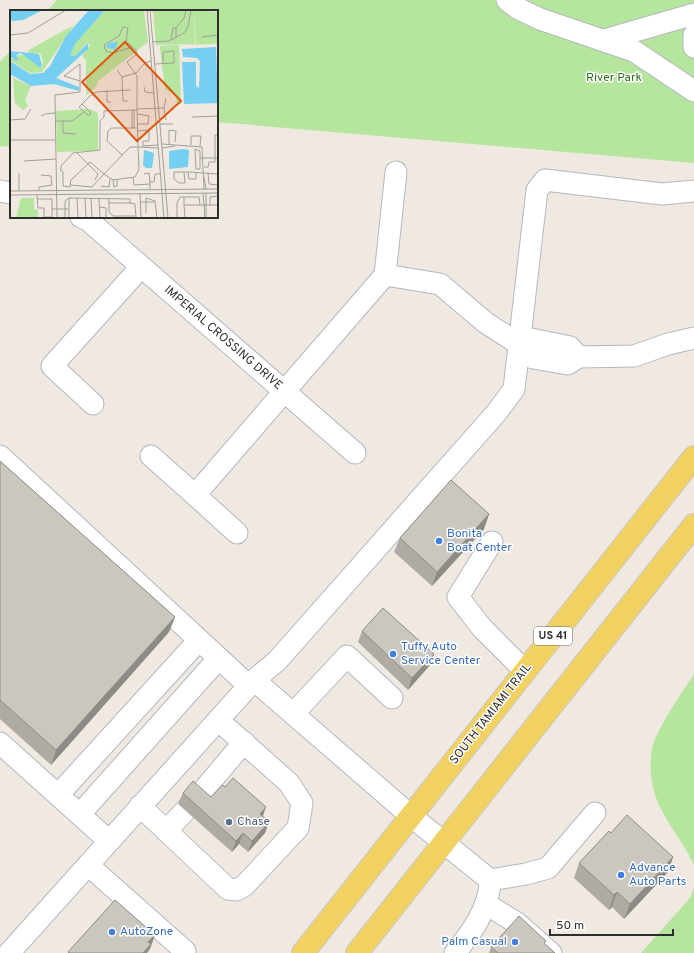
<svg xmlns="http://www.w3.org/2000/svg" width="694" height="953" font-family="Overpass,sans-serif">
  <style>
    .green { fill: #b6e59e }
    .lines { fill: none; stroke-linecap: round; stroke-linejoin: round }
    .minor-casing { stroke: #b4b7c1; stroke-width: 23 }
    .major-casing { stroke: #c9c9c9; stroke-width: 24 }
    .minor { stroke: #fff; stroke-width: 21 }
    .major { stroke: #f2d163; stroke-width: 22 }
    .wall { fill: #afaba4 }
    .shaded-wall { fill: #8e8b86 }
    .building { fill: #cbc7bf; stroke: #8e8b86 }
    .shop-dot { fill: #3f7fe0; stroke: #fff; stroke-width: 1.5 }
    .service-dot { fill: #5c6f8a; stroke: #fff; stroke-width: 1.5 }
    .labels { text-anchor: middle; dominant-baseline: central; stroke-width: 3; stroke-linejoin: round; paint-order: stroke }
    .shield { fill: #fff; stroke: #6d6d6d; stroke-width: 1 }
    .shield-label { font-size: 11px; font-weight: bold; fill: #2e2e2e }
    .park-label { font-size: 12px; fill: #2c6e1b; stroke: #fff }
    .street-label { font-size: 12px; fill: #2e2e2e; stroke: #fff }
    .shop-label { font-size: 12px; fill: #366cbe; stroke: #fff; text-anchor: start }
    .service-label { font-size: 12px; fill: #4e5e75; stroke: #fff; text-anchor: start }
    .inset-road { fill: none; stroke: #a29e99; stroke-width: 1 }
    .view { fill: #df570e; fill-opacity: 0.15; stroke: #df570e; stroke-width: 2 }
    .inset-edge { fill: none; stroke: #2e2e2e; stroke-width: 2 }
  </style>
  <rect width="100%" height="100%" fill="#efe9e1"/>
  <g class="green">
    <path d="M 57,0 L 694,0 L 694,163 L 217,122 L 217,11 L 47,11 Z"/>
    <path d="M 11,50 L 11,147 L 0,146 L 0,62 Z"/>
    <path d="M 694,674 L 694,865 C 685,845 671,829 661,809 C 653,794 649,773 651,755 C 653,732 681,695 694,674 Z"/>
    <path d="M 694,887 L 694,953 L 641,953 L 690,898 Z"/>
  </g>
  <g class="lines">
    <defs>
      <g id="minor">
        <path d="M 507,0 L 517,8 L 540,19 L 634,51 L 694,91"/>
        <path d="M 694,35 L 694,47"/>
        <path d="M 604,40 L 694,14"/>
        <path d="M 396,172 L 385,275 L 440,284 L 486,323 L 519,344 L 533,358 L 568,364 L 578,357 L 634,356 L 668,344 L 694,338"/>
        <path d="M 0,191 L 11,193"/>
        <path d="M 81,217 L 88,220 L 355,453"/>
        <path d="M 519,344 L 531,339 L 570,347 L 578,357"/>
        <path d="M 93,404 L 52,366 L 141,267"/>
        <path d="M 0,456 L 249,686"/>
        <path d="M 151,456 L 195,495"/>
        <path d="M 237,533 L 195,495 L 385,275"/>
        <path d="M 492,542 L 458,597 L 482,628 L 525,671"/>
        <path d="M 254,680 L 277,661 L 497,412 L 514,389 L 537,190 L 545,180 L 662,194 L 694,191"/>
        <path d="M 293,714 L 347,656 L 392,698"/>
        <path d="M 0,743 L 109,841"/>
        <path d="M 58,795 L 199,640"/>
        <path d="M 140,806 L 228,889 L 236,890 L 244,886 L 298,828 L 302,803 L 289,783 L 218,720"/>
        <path d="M 80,814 L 219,658"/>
        <path d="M 166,831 L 196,799 L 244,742"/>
        <path d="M 88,865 L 185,951 L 183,953"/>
        <path d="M 486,904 L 517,923 L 551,953"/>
        <path d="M 9,953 L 254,680 L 411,816 L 490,880 L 526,874 L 548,868 L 595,813"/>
        <path d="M 455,953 C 472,932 490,907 490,880"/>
      </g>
      <g id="major">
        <path d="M 303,953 L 694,457"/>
        <path d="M 357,953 L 694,525"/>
      </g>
    </defs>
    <use href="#minor" class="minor-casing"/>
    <use href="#major" class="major-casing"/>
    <use href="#minor" class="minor"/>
    <use href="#major" class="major"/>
  </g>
  <g class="wall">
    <path d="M 0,461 L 175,617 L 169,632 L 51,765 L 0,719 Z"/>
    <path d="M 489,514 L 484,529 L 432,586 L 394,552 L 400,538 Z"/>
    <path d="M 362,631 L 434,654 L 430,665 L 408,690 L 358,642 Z"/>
    <path d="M 183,793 L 211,797 L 263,816 L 265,833 L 248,852 L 239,844 L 232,852 L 178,804 Z"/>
    <path d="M 611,833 L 673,857 L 668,872 L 624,919 L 612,907 L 609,910 L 574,878 L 579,863 Z"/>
    <path d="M 545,944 L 555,953 L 489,953 L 491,947 Z"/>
  </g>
  <g class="shaded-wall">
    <path d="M 489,514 L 484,529 L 432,586 L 437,572 Z"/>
    <path d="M 175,617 L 169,632 L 51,765 L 56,750 Z"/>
    <path d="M 434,654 L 430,665 L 408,690 L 412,678 Z"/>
    <path d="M 266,807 L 262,819 L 260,814 Z"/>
    <path d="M 269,822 L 265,833 L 248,852 L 252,841 Z"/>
    <path d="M 243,833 L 239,844 L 232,852 L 236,841 Z"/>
    <path d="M 673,857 L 668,872 L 624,919 L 630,904 Z"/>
    <path d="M 617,892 L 612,907 L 609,910 L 614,895 Z"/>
    <path d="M 155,935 L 150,949 L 147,953 L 143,953 L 148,942 Z"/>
  </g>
  <g class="building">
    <path d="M 0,461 L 175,617 L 56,750 L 0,700 Z"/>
    <path d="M 451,480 L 489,514 L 437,572 L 400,538 Z"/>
    <path d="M 383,608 L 434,654 L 412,678 L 362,631 Z"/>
    <path d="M 233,778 L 266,807 L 260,814 L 269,822 L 252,841 L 243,833 L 236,841 L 183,793 L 193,781 L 211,797 L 222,785 L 225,787 Z"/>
    <path d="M 627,815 L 673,857 L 630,904 L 617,892 L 614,895 L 579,863 L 609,831 L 611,833 Z"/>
    <path d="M 115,900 L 155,935 L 148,942 L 151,944 L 143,953 L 69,953 L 68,952 Z"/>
    <path d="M 519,916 L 546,941 L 544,943 L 555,953 L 498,953 L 491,947 Z"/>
  </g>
  <g class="shop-dot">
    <circle cx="439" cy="541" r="4"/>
    <circle cx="393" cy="654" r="4"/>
    <circle cx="621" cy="875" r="4"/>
    <circle cx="112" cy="932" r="4"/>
    <circle cx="515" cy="942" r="4"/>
  </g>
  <circle class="service-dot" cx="229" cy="822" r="4"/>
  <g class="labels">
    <rect class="shield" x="534" y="627" width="38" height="18" rx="3"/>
    <g class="shield-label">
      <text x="553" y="636">US 41</text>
    </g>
    <g class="park-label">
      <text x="614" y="78">River Park</text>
    </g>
    <g class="street-label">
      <text transform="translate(223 338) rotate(41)">IMPERIAL CROSSING DRIVE</text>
      <text transform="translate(491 714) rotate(-52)">SOUTH TAMIAMI TRAIL</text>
    </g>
    <g class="shop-label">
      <text x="447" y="534">Bonita<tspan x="447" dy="14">Boat Center</tspan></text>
      <text x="401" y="647">Tuffy Auto<tspan x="401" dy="14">Service Center</tspan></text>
      <text x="629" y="868">Advance<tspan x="629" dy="14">Auto Parts</tspan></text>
      <text x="120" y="932">AutoZone</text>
      <text x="507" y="942" text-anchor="end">Palm Casual</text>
    </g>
    <g class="service-label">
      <text x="237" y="822">Chase</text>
    </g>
  </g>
  <g transform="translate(10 10)">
    <rect width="208" height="208" fill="#efe9e1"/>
    <path d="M 95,0 L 134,0 L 138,32 L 88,71 L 86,77 L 76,85 L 76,50 L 72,46 L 80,35 L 77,33 L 66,45 L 59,46 L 65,34 ZM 143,0 L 184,0 L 185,34 L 146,35 ZM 184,0 L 207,2 L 208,34 L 173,35 L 186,34 ZM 64,15 L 32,62 L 20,63 L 0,50 L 0,47 L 9,52 L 6,45 L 14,45 L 32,58 L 33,50 L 30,43 L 20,44 L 17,41 ZM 169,35 L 171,94 L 167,94 L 166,86 L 155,79 L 150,39 L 150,36 ZM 3,68 L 21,76 L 15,90 L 18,96 L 13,100 L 5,93 ZM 80,99 L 88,103 L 88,141 L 47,142 L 46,101 ZM 11,188 L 24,188 L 24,200 L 28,199 L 28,208 L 6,208 Z" fill="#b6e59e"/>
    <path d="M 0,0 L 31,0 L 31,1 L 13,10 L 4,11 L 0,10 ZM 79,0 L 95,0 L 65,34 L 60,46 L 66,45 L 78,33 L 78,39 L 46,68 L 69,77 L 69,81 L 44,74 L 21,76 L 0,64 L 0,51 L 20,64 L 33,63 L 40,56 L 56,26 ZM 108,32 L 105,40 L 96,37 L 98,33 ZM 206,37 L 208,93 L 174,94 L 172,52 L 186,52 L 186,76 L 189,78 L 190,51 L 187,48 L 173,47 L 172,39 ZM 0,41 L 29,44 L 32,55 L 30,58 L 11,43 L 6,45 L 9,51 L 5,50 L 0,46 ZM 173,139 L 179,140 L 178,157 L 159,159 L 159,141 ZM 134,140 L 144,143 L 142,158 L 136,158 L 133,155 Z" fill="#75cff0"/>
    <path class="inset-road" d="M 137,0 L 154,208M 140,0 L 158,208M 0,25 L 18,23 L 56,0M 192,27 L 208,25M 166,28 L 166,18 L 174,8 L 176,0M 161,30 L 163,18 L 166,18M 143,32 L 159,31 L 174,23 L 178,17 L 181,0M 122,37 L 103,43 L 96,41 L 94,35 L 109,26 L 113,17 L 118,18 L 116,31 L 126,40 L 127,44 L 117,52 L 127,66 L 127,99M 145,54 L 164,53 L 164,41 L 153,42 L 153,53M 107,60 L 112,67 L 126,63 L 135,53 L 141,51M 54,66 L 70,71M 112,67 L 113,91 L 118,91M 134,77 L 135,82 L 144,83M 97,80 L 97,92 L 101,92M 72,94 L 81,103 L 79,106 L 69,97 L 80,86 L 86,82 L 121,80M 122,100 L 122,118M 124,100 L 124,118M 128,104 L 139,106 L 138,114 L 128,114M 31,106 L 35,104 L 45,103M 182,107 L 208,106M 0,110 L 15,109 L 21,99M 156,110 L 154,98 L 156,88M 45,111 L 62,111 L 74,102M 53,111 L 53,123 L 66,124M 150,114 L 163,114M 128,121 L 139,120 L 139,131 L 133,131 L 133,136M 0,130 L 45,130M 152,134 L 192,137 L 194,179M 159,134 L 159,120 L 166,121 L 165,132M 181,135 L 181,126 L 191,126 L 190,136M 132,136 L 148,135M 148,138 L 128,137 L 120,137 L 94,164 L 80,152 L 61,170 L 60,175 L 82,177 L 94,164 L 103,170 L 125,167 L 129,159 L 128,137 L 127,99 L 154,98M 152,138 L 165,136M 67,143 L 88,164 L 85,170M 112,145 L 97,131 L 98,121 L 101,118 L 128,118M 190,148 L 190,141 L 185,139 L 186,159 L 190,159 L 190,148 L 208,148M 14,151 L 46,149M 194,157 L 198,157 L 199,152 L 205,152 L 205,125 L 208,125M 50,160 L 53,162 L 53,176 L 61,177M 51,160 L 51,156 L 63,143 L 90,140 L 90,111 L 94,107 L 94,101 L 127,100M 174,162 L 175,173 L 169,173 L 164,169 L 164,162 L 179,162 L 208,164M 178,162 L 179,169 L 186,169 L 186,162M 9,163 L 9,181M 198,163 L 199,174 L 208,175M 134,164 L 139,163 L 140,172M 194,167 L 196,179M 123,168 L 124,175 L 140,174M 103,170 L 104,177 L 107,176 L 107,170M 91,176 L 99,177 L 100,169M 140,179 L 140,172 L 144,172 L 145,164 L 150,164M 0,181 L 208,179M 29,181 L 29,177 L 42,175 L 41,166 L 31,165M 130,183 L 131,208M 193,183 L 195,208M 0,185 L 208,183M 27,185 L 28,198 L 34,198 L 34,207 L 42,207 L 42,199M 67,188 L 68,208M 75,188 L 76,208M 81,188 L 82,208M 27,189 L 42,189 L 42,199 L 58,199M 89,189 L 90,208M 99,189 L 99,202 L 103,206 L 125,206M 130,192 L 136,192 L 136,188 L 145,191 L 147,208M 99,193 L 120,193M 174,195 L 174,187 L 189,187 L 190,195M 200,195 L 200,187 L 208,186M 90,197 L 96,198 L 96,208M 136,203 L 136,192 L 145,192M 196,207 L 196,183M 47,208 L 45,85 L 70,82 L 70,54 L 54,66M 55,208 L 55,191 L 59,188 L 120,189 L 120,193 L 125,194 L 126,208M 59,208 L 59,188M 167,208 L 167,193 L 170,187 L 174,187M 175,208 L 174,195 L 208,195"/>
    <path class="view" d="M 115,32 L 171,91 L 127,131 L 72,72 Z"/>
    <rect width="208" height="208" class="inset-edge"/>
  </g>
  <path d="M550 929v6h123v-6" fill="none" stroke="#2e2e2e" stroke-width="2"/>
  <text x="556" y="929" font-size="12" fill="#2e2e2e" stroke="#ffffff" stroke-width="3" paint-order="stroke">50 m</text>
</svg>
